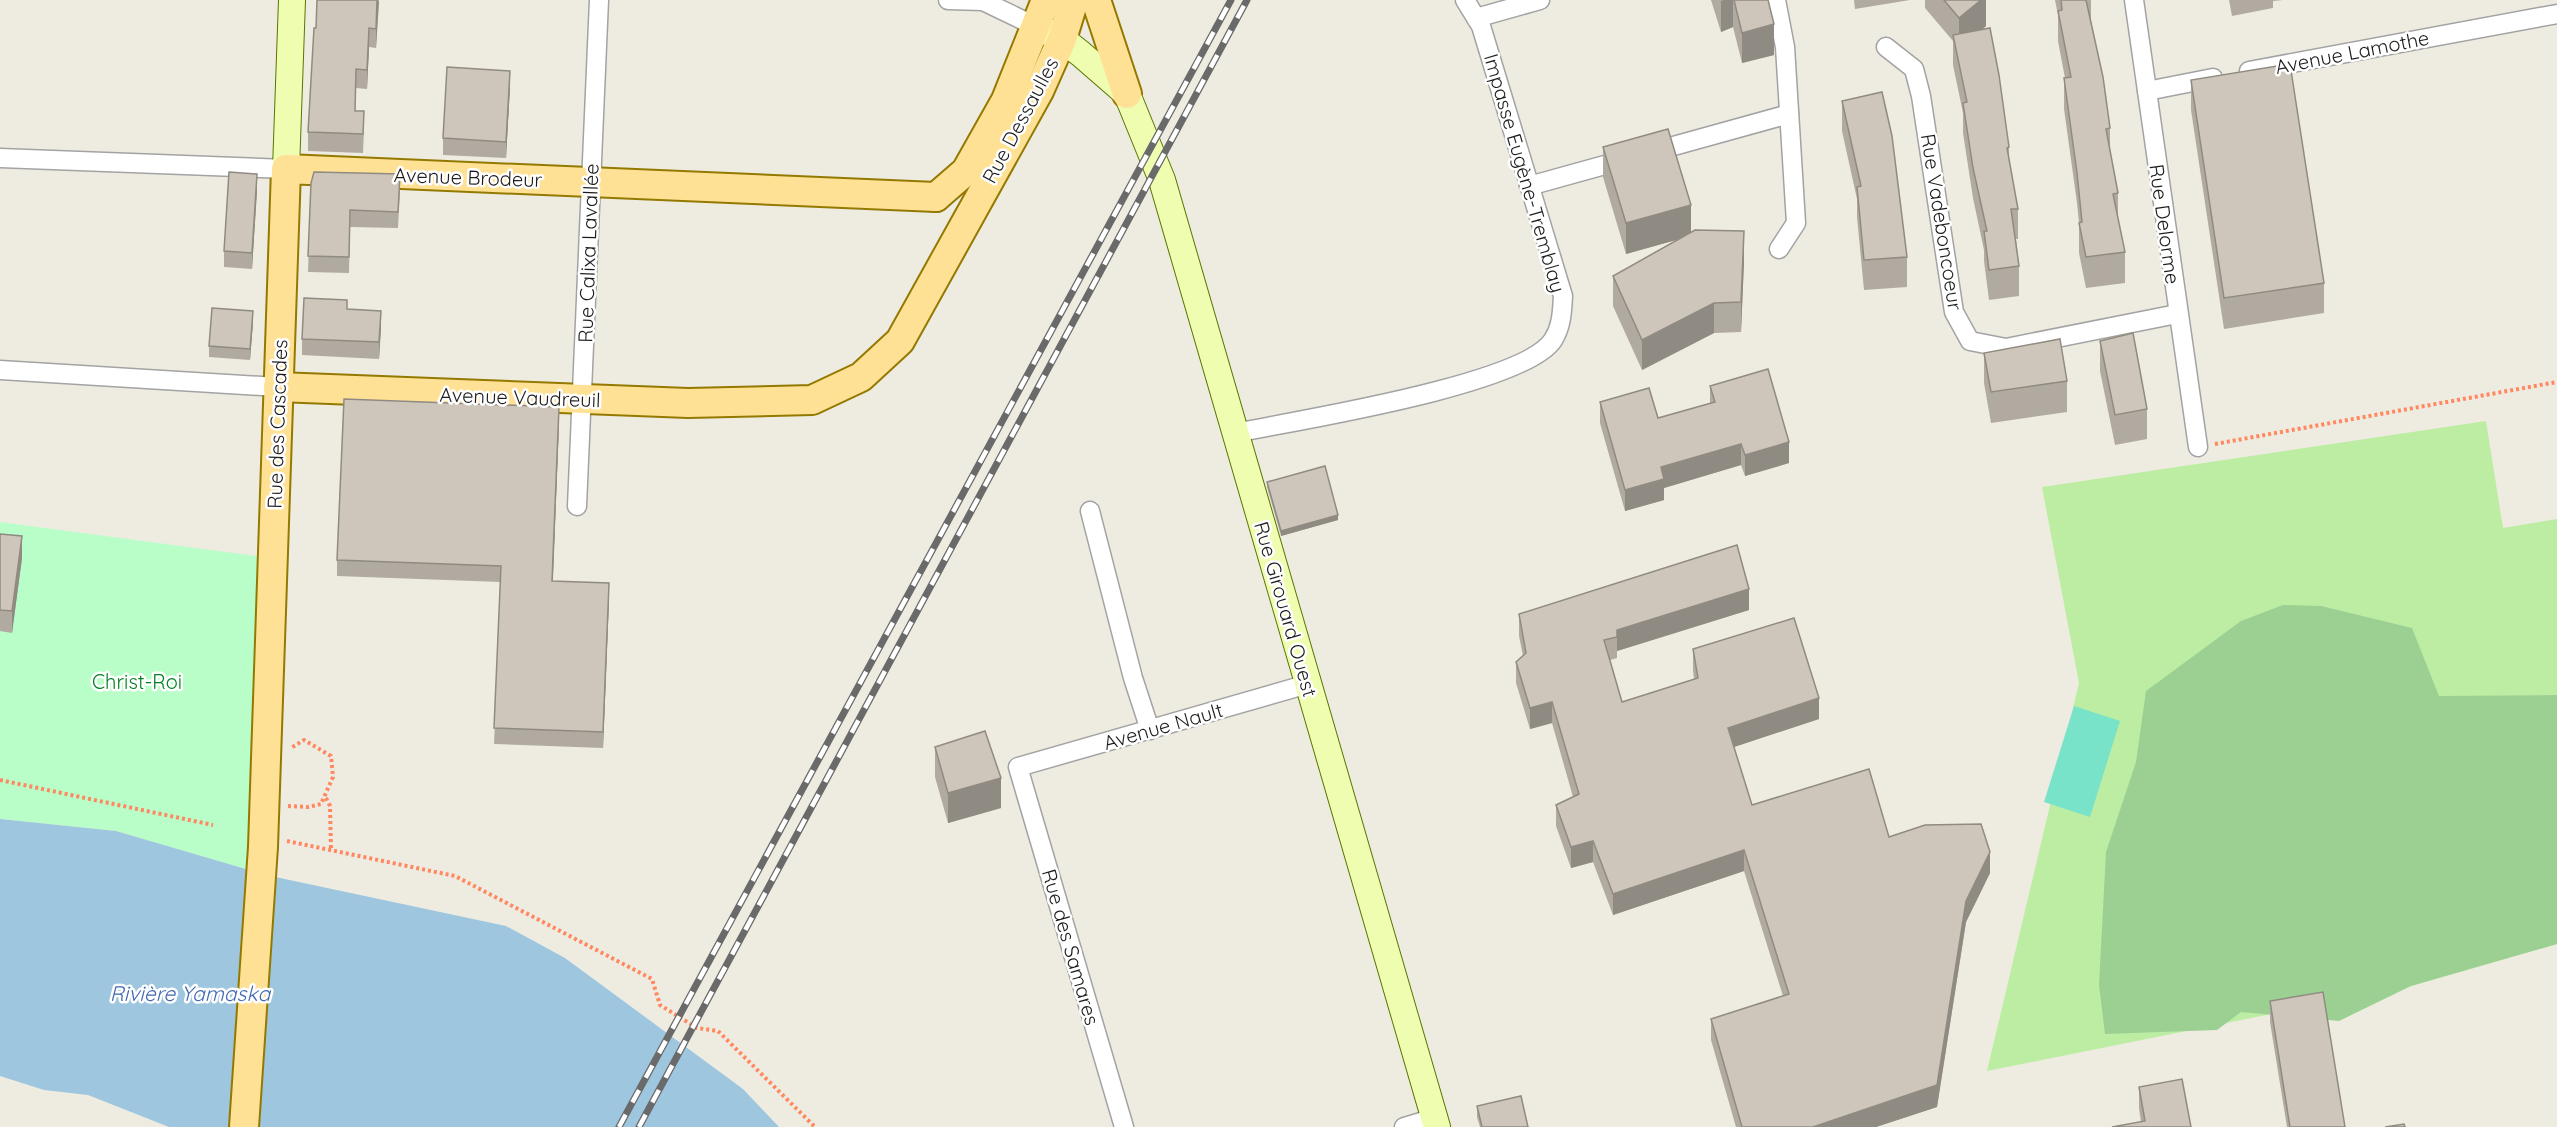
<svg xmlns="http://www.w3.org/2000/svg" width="2557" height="1127" font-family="Quicksand,sans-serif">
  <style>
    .grass { fill: #bceda3 }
    .forest { fill: #9cd093 }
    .park { fill: #b9fdc9 }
    .pitch { fill: #79e3ca }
    .water { fill: #9ec7df }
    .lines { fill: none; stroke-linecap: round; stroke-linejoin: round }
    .street-casing { stroke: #a3a3a3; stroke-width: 21 }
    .secondary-casing { stroke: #587600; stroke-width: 28 }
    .primary-casing { stroke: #947900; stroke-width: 32 }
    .path { stroke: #ff8861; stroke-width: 4; stroke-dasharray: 3 3; stroke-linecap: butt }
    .street { stroke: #fff; stroke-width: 18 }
    .secondary { stroke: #eefdb0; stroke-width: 26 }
    .primary { stroke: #ffe195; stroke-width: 28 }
    .rail-casing { stroke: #6a6a6a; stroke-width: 7 }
    .rail { stroke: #fff; stroke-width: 4.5; stroke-dasharray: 14; stroke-linecap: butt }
    .wall { fill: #b1aaa0 }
    .shaded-wall { fill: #908b82 }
    .building { fill: #cec6ba; stroke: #908b82; stroke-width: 1.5 }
    .labels { text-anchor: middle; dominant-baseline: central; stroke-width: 5; stroke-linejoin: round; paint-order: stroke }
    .street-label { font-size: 20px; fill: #1c1c1c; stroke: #fff }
    .park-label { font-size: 20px; fill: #048021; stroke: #fff }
    .water-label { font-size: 21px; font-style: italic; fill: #436ab1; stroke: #fff }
  </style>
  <rect width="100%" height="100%" fill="#eeece1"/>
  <path class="grass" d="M 2486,421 L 2503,528 L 2557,519 L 2557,944 L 2411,986 L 1987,1071 L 2079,683 L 2042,487 Z"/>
  <path class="forest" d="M 2283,605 L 2321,606 L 2412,628 L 2439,696 L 2557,695 L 2557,944 L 2411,986 L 2339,1021 L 2241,1012 L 2217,1030 L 2105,1034 L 2099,985 L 2106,852 L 2136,762 L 2146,691 L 2241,621 Z"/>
  <path class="park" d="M 0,522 L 278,559 L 266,875 L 116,831 L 0,819 Z"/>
  <path class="pitch" d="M 2074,706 L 2120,721 L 2090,817 L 2044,802 Z"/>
  <path class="water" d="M 0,819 L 116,831 L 266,875 L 506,926 L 565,958 L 743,1089 L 779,1127 L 169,1127 L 88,1095 L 44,1090 L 0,1076 Z"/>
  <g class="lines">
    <defs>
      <g id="street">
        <path d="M 948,0 L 983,1 L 1037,27"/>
        <path d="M 1776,0 L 1785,47 L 1796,223 L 1779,249"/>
        <path d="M 2134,0 L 2198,447"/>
        <path d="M 1476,18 L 1540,0"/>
        <path d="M 1886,47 L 1914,69 L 1921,96 L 1954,312 L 1970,341 L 2006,348 L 2177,314"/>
        <path d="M 2249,71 L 2557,14"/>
        <path d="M 2147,91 L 2213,78"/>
        <path d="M 0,158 L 286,169"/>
        <path d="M 1529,186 L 1789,114"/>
        <path d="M 0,370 L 278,387"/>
        <path d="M 1235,433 C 1294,421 1524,385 1553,340 C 1562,326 1562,311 1563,296 L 1481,26 L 1465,0"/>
        <path d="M 577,506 L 599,0"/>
        <path d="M 1090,511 L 1133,678 L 1150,730"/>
        <path d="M 1124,1127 L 1018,767 L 1308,684"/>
        <path d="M 1404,1127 L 1434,1118"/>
      </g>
      <g id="secondary">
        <path d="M 1046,31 L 1062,39 L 1081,54 L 1127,94 L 1162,180 L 1437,1127"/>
        <path d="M 286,169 L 292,0"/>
      </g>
      <g id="primary">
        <path d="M 1096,0 L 1127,94"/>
        <path d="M 936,197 L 966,171 L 1006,100 L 1046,0"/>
        <path d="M 278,387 L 688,403 L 812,400 L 861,377 L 900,341 L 1039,91 L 1062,39 L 1074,0"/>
        <path d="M 244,1127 L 263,847 L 286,169 L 936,197"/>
      </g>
    </defs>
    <use href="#street" class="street-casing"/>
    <use href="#secondary" class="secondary-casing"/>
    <use href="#primary" class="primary-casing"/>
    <g class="path">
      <path d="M 2215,444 L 2557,382"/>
      <path d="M 0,780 L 213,825"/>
      <path d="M 326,798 L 330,806 L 331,850"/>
      <path d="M 288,806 L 308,807 L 321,804 L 333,777 L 331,756 L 304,740 L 291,748"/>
      <path d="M 287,841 L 455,876 L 652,979 L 660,1005 L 697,1028 L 718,1031 L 815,1127"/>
    </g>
    <use href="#street" class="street"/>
    <use href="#secondary" class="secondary"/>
    <use href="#primary" class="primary"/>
    <defs>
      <g id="rail">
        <path d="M 619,1127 L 1231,0"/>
        <path d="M 639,1127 L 1247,0"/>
      </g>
    </defs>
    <use href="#rail" class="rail-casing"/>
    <use href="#rail" class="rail"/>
  </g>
  <g class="wall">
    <path d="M 379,0 L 376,48 L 369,47 L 367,89 L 356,88 L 355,111 L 364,130 L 363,153 L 308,151 L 308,132 L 316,28 Z"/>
    <path d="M 1711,0 L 1768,0 L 1774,55 L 1742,63 L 1733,27 L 1721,32 Z"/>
    <path d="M 1854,0 L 1910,0 L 1855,9 Z"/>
    <path d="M 1925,0 L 1986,0 L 1986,26 L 1982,30 L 2009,147 L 2009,162 L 2018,209 L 2018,239 L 2016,239 L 2019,266 L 2019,296 L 1989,300 L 1984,261 L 1984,250 L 1973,198 L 1963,133 L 1963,113 L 1953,65 L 1953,41 L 1925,8 Z"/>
    <path d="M 2055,0 L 2091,0 L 2091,20 L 2110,128 L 2110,151 L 2118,193 L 2118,221 L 2125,252 L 2125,283 L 2086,288 L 2079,253 L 2079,223 L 2077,203 L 2064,109 L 2064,78 L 2065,78 L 2058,41 L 2058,15 Z"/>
    <path d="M 2229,0 L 2283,0 L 2273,1 L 2273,8 L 2232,16 Z"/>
    <path d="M 2191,80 L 2324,283 L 2324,313 L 2224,329 L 2191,110 Z"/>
    <path d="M 510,87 L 506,158 L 443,155 L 443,138 Z"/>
    <path d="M 1842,101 L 1907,257 L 1907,287 L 1864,290 L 1857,217 L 1857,199 L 1842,131 Z"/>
    <path d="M 1603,147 L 1691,232 L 1744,262 L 1741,332 L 1714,333 L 1642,370 L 1613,306 L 1613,276 L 1678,239 L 1626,254 L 1603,177 Z"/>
    <path d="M 311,183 L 400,191 L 398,228 L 350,227 L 349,273 L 308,272 Z"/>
    <path d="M 257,190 L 252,269 L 224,267 L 224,251 Z"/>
    <path d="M 347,309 L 381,327 L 379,359 L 302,355 L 302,339 Z"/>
    <path d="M 253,322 L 250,360 L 209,357 L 209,346 Z"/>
    <path d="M 2100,341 L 2147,409 L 2147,439 L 2115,445 L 2100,371 Z"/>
    <path d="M 1984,353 L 2067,381 L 2067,412 L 1991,423 L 1984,383 Z"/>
    <path d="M 1710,386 L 1789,463 L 1745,476 L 1741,465 L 1664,488 L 1664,500 L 1625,511 L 1600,423 L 1600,402 L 1658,418 L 1710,403 Z"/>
    <path d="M 559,423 L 553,581 L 609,599 L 603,748 L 494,744 L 501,582 L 337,576 L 337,560 Z"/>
    <path d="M 1267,482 L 1338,520 L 1281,536 L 1267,487 Z"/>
    <path d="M 0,534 L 22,558 L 12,633 L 0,631 Z"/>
    <path d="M 1749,610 L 1617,651 L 1617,658 L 1610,660 L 1622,702 L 1694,679 L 1693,670 L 1693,649 L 1819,719 L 1734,747 L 1752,805 L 1889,837 L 1990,873 L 1966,922 L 1937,1107 L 1876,1127 L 1736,1127 L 1711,1040 L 1711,1019 L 1783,996 L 1744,871 L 1613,915 L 1593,862 L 1571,868 L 1556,826 L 1556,805 L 1573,797 L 1552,723 L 1530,729 L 1516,683 L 1516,662 L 1523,656 L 1519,636 L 1519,614 Z"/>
    <path d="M 935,747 L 1001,808 L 948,823 L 935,777 Z"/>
    <path d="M 2270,1001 L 2345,1127 L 2287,1127 L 2270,1022 Z"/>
    <path d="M 2139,1087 L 2191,1127 L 2141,1122 L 2139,1108 Z"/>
    <path d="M 1477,1106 L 1528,1127 L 1480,1127 L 1477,1117 Z"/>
  </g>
  <g class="shaded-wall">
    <path d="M 377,0 L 379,1 L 376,48 L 376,29 Z"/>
    <path d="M 1724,0 L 1733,0 L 1733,27 L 1721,32 L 1721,1 Z"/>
    <path d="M 1981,0 L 1986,0 L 1986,26 L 1959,49 L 1959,18 Z"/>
    <path d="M 1774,24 L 1774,55 L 1742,63 L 1742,33 Z"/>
    <path d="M 369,28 L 369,47 L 367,89 L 367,70 Z"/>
    <path d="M 510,71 L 510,87 L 506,158 L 506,142 Z"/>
    <path d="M 257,174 L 257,190 L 252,269 L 252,253 Z"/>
    <path d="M 1691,205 L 1691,236 L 1626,254 L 1626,223 Z"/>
    <path d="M 1744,231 L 1744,262 L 1741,332 L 1741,302 Z"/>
    <path d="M 1714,303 L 1714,333 L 1642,370 L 1642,340 Z"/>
    <path d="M 253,311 L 253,322 L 250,360 L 250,349 Z"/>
    <path d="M 381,311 L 381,327 L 379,359 L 379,342 Z"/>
    <path d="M 559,407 L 559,423 L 552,597 L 552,581 Z"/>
    <path d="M 1789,442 L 1789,463 L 1745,476 L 1745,455 Z"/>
    <path d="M 1741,444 L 1741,465 L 1664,488 L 1664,500 L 1625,511 L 1625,490 L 1661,467 Z"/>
    <path d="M 1338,515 L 1338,520 L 1281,536 L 1281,531 Z"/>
    <path d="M 22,536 L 22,558 L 12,633 L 12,611 Z"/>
    <path d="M 609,583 L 609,599 L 603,748 L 603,732 Z"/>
    <path d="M 1749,589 L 1749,610 L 1617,651 L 1617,658 L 1617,630 Z"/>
    <path d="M 1819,698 L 1819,719 L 1728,749 L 1728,728 Z"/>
    <path d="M 1552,702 L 1552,723 L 1530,729 L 1530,708 Z"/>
    <path d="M 1001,778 L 1001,808 L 948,823 L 948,793 Z"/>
    <path d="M 1593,841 L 1593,862 L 1571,868 L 1571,847 Z"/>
    <path d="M 1744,850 L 1744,871 L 1613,915 L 1613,894 Z"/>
    <path d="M 1990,852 L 1990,873 L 1966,922 L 1937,1107 L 1876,1127 L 1813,1127 Z"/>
  </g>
  <g class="building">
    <path d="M 317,0 L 377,0 L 376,29 L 369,28 L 367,70 L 356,69 L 355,111 L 364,111 L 363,134 L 308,132 L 314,28 L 316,28 Z"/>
    <path d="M 1734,0 L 1768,0 L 1774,24 L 1742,33 Z"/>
    <path d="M 1944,0 L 1981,0 L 1959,18 Z"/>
    <path d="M 2061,0 L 2086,0 L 2103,77 L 2110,128 L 2106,129 L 2118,193 L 2113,194 L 2125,252 L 2086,257 L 2079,223 L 2082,222 L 2077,173 L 2064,78 L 2071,77 L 2058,11 L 2062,10 Z"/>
    <path d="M 1990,28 L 1999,75 L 2009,147 L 2007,148 L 2018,209 L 2011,209 L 2019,266 L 1989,270 L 1984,231 L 1987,231 L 1973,168 L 1963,103 L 1967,102 L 1953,35 Z"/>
    <path d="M 2290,64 L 2324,283 L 2224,298 L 2191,80 Z"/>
    <path d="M 447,67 L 510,71 L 506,142 L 443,138 Z"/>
    <path d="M 1882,92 L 1892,136 L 1907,257 L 1864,260 L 1857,187 L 1861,186 L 1842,101 Z"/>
    <path d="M 1668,129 L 1691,205 L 1626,223 L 1603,147 Z"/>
    <path d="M 229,172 L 257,174 L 252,253 L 224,251 Z"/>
    <path d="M 314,172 L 400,174 L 398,212 L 350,210 L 349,257 L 308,256 L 311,183 Z"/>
    <path d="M 1695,230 L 1744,231 L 1741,302 L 1714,303 L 1642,340 L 1613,276 Z"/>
    <path d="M 304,298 L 347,300 L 347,309 L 381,311 L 379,342 L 302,339 Z"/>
    <path d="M 212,308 L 253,311 L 250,349 L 209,346 Z"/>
    <path d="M 2133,333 L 2147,409 L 2115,415 L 2100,341 Z"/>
    <path d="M 2060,339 L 2067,381 L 1991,392 L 1984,353 Z"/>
    <path d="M 1768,369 L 1789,442 L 1745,455 L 1741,444 L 1661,467 L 1664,479 L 1625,490 L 1600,402 L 1649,388 L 1658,418 L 1715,402 L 1710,386 Z"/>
    <path d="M 344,399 L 559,407 L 552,581 L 609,583 L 603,732 L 494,728 L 501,566 L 337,560 Z"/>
    <path d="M 1325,466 L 1338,515 L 1281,531 L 1267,482 Z"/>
    <path d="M 0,534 L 22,536 L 12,611 L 0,610 Z"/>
    <path d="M 1737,545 L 1749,589 L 1617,630 L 1617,637 L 1604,640 L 1622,702 L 1698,678 L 1693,649 L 1794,618 L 1819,698 L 1728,728 L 1752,805 L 1869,769 L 1889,837 L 1925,825 L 1981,824 L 1990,852 L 1966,901 L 1937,1085 L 1813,1127 L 1742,1127 L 1711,1019 L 1789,994 L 1744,850 L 1613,894 L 1593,841 L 1571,847 L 1556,805 L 1579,794 L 1552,702 L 1530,708 L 1516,662 L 1526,653 L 1519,614 Z"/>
    <path d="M 985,731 L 1001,778 L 948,793 L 935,747 Z"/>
    <path d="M 2323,992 L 2345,1127 L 2290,1127 L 2270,1001 Z"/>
    <path d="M 2182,1079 L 2191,1127 L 2112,1127 L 2145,1121 L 2139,1087 Z"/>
    <path d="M 1521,1096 L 1528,1127 L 1482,1127 L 1477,1106 Z"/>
    <path d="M 2404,1124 L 2405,1127 L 2385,1127 Z"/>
  </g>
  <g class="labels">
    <g class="street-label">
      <text transform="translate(2352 52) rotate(-11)">Avenue Lamothe</text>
      <text transform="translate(1020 120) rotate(-62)">Rue Dessaulles</text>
      <text transform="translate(1525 173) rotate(74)">Impasse Eugène-Tremblay</text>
      <text transform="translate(468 177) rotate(2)">Avenue Brodeur</text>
      <text transform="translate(1942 222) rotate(81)">Rue Vadeboncoeur</text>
      <text transform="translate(2165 224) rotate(82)">Rue Delorme</text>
      <text transform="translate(588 253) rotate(-88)">Rue Calixa Lavallée</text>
      <text transform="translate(520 397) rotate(2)">Avenue Vaudreuil</text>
      <text transform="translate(277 424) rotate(-88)">Rue des Cascades</text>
      <text transform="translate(1286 609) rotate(74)">Rue Girouard Ouest</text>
      <text transform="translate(1163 726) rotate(-16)">Avenue Nault</text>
      <text transform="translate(1071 947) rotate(74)">Rue des Samares</text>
    </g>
    <g class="park-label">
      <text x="137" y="681">Christ-Roi</text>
    </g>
    <g class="water-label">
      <text x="190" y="993">Rivière Yamaska</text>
    </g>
  </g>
</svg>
